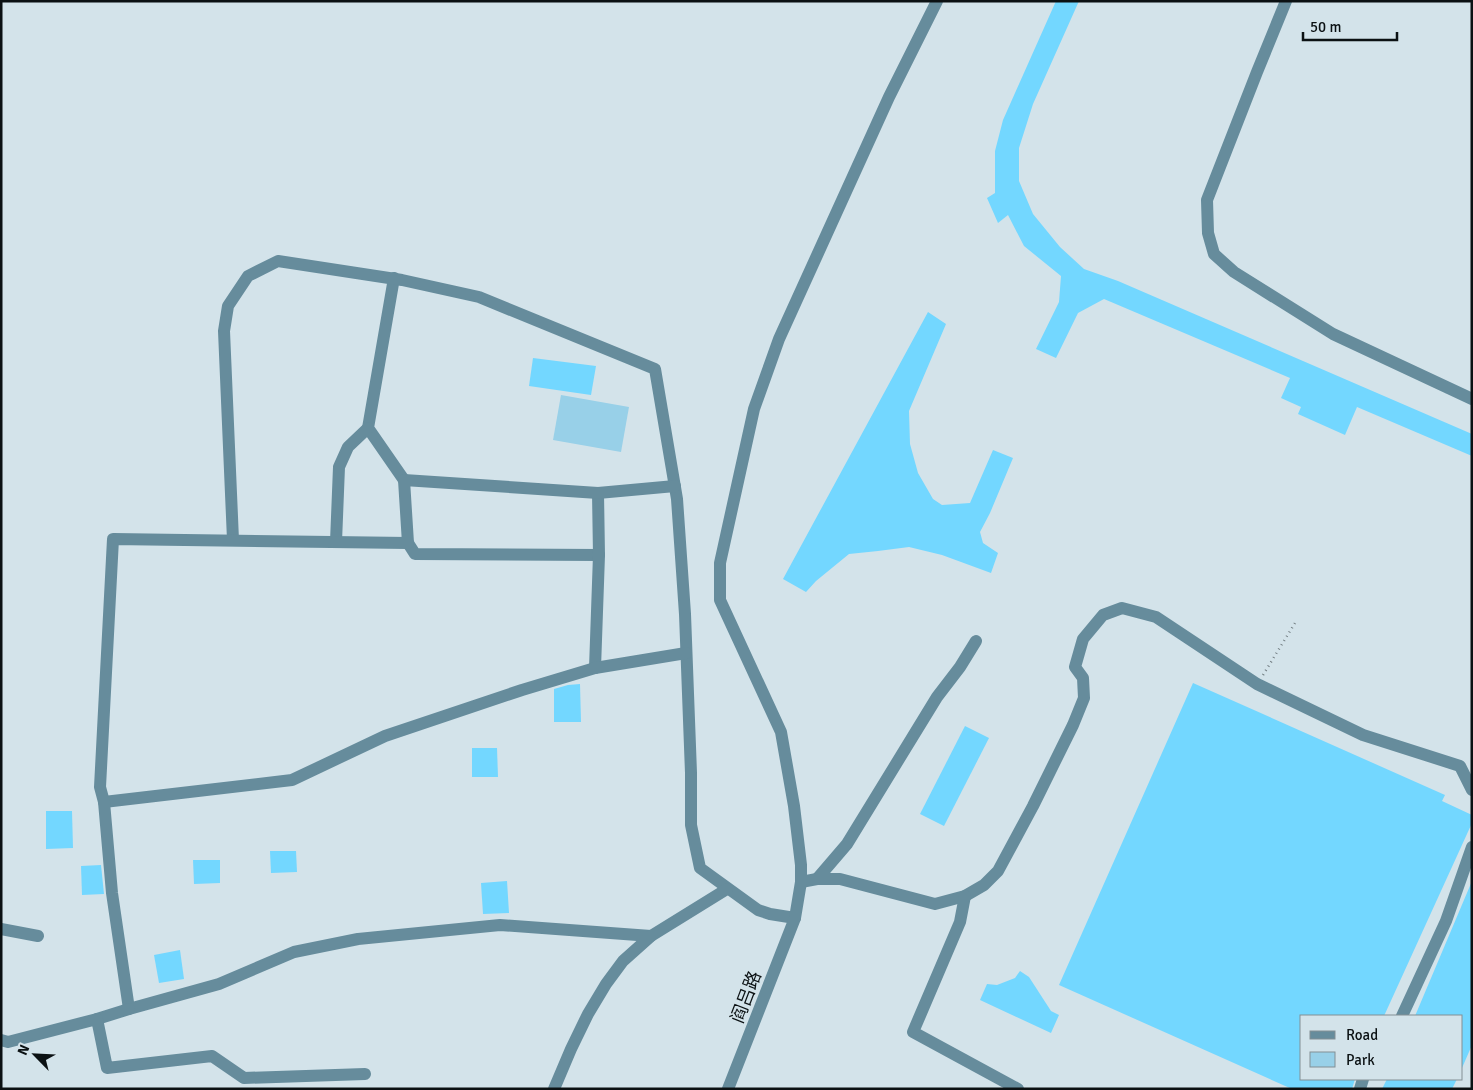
<svg xmlns="http://www.w3.org/2000/svg" width="1473" height="1090" font-family="Signika,'Noto Sans SC',sans-serif">
  <style>
    .green { fill: #98d0e8 }
    .building { fill: #73d7ff }
    .lines { fill: none; stroke-linecap: round; stroke-linejoin: round }
    .path { stroke: #727d82; stroke-width: 2.5; stroke-dasharray: 1 4; stroke-linecap: butt }
    .minor { stroke: #668c9c; stroke-width: 12 }
    .labels { text-anchor: middle; dominant-baseline: central; stroke-width: 4; stroke-linejoin: round; paint-order: stroke }
    .street-label { font-size: 18px; fill: #0b1113; stroke: #d3e3ea }
  </style>
  <rect width="100%" height="100%" fill="#d3e3ea"/>
  <path class="green" d="M 561,395 L 629,407 L 621,452 L 553,440 Z"/>
  <g class="building">
    <path d="M 1056,1 L 1079,1 L 1033,104 L 1019,148 L 1019,181 L 1033,214 L 1060,247 L 1084,269 L 1118,281 L 1472,434 L 1472,456 L 1357,407 L 1345,435 L 1298,414 L 1301,407 L 1281,398 L 1290,378 L 1104,299 L 1078,313 L 1056,358 L 1036,349 L 1059,302 L 1061,276 L 1024,246 L 1008,215 L 998,223 L 987,198 L 995,193 L 995,151 L 1003,120 Z"/>
    <path d="M 928,312 L 946,324 L 909,411 L 910,444 L 918,473 L 933,499 L 942,505 L 970,503 L 993,450 L 1013,458 L 990,513 L 980,532 L 983,543 L 998,553 L 991,573 L 942,555 L 909,547 L 878,551 L 849,554 L 816,581 L 806,592 L 783,579 Z"/>
    <path d="M 533,358 L 596,366 L 591,395 L 529,386 Z"/>
    <path d="M 1193,683 L 1445,795 L 1442,801 L 1472,815 L 1472,823 L 1384,1016 L 1302,1016 L 1302,1079 L 1355,1079 L 1352,1089 L 1292,1089 L 1059,985 Z"/>
    <path d="M 580,684 L 581,722 L 554,722 L 554,689 L 568,685 Z"/>
    <path d="M 965,726 L 989,738 L 944,826 L 920,814 Z"/>
    <path d="M 472,748 L 497,748 L 498,777 L 472,777 Z"/>
    <path d="M 46,811 L 72,811 L 73,848 L 46,849 Z"/>
    <path d="M 270,851 L 296,851 L 297,872 L 271,873 Z"/>
    <path d="M 193,860 L 220,860 L 220,883 L 194,884 Z"/>
    <path d="M 101,865 L 104,894 L 82,895 L 81,866 Z"/>
    <path d="M 507,881 L 509,913 L 483,914 L 481,883 Z"/>
    <path d="M 1472,881 L 1472,1045 L 1462,1068 L 1462,1016 L 1415,1016 Z"/>
    <path d="M 180,950 L 184,979 L 159,983 L 154,955 Z"/>
    <path d="M 1020,971 L 1029,977 L 1051,1011 L 1059,1015 L 1051,1033 L 980,1000 L 987,984 L 997,985 L 1015,978 Z"/>
    <path d="M 1387,1079 L 1457,1079 L 1452,1089 L 1382,1089 Z"/>
  </g>
  <g class="lines">
    <path class="path" d="M 1263,675 L 1295,623"/>
    <g class="minor">
      <path d="M 1286,1 L 1257,72 L 1207,200 L 1208,233 L 1214,254 L 1234,272 L 1333,334 L 1472,399"/>
      <path d="M 394,278 L 368,428 L 404,480"/>
      <path d="M 233,540 L 224,331 L 228,306 L 248,276 L 278,261 L 402,280 L 479,297 L 655,369 L 677,499 L 685,614 L 691,773 L 691,825 L 700,868 L 758,910 L 770,914 L 795,918"/>
      <path d="M 336,542 L 339,467 L 348,447 L 368,428"/>
      <path d="M 408,543 L 415,554 L 599,555"/>
      <path d="M 595,668 L 599,555 L 598,493"/>
      <path d="M 104,802 L 292,780 L 385,736 L 522,690 L 595,668 L 686,653"/>
      <path d="M 817,879 L 847,844 L 937,697 L 960,667 L 976,641"/>
      <path d="M 801,882 L 817,879 L 840,879 L 935,904 L 965,896 L 984,885 L 998,871 L 1033,806 L 1073,725 L 1084,698 L 1083,678 L 1075,667 L 1083,639 L 1103,615 L 1122,608 L 1156,617 L 1257,684 L 1363,735 L 1460,766 L 1472,790"/>
      <path d="M 965,896 L 960,922 L 913,1032 L 1018,1089"/>
      <path d="M 1,929 L 38,936"/>
      <path d="M 651,936 L 500,925 L 358,939 L 294,952 L 219,984 L 129,1009 L 112,893 L 104,802 L 100,787 L 113,539 L 408,543 L 404,480 L 598,493 L 675,486"/>
      <path d="M 1402,1016 L 1446,921 L 1472,847"/>
      <path d="M 97,1019 L 129,1009"/>
      <path d="M 1,1040 L 8,1042 L 97,1019 L 107,1068 L 212,1056 L 244,1078 L 365,1074"/>
      <path d="M 554,1089 L 571,1049 L 588,1014 L 606,984 L 623,961 L 651,936 L 727,889"/>
      <path d="M 728,1089 L 795,918 L 801,882 L 801,865 L 794,806 L 781,732 L 720,600 L 720,563 L 754,409 L 779,339 L 889,97 L 937,1"/>
      <path d="M 1360,1089 L 1363,1079"/>
    </g>
  </g>
  <g class="labels">
    <g class="street-label">
      <text transform="translate(746 997) rotate(-69)">阎吕路</text>
    </g>
  </g>
  <rect width="1473" height="1090" fill="none" stroke="#0b1113" stroke-width="5"/>
  <rect x="1300" y="1015" width="162" height="65" fill="#d3e3ea" stroke="#838f94"/>
  <rect x="1310" y="1031" width="25" height="8" fill="#668c9c" stroke="#838f94"/>
  <text x="1346" y="1040" font-size="15" fill="#0b1113">Road</text>
  <rect x="1310" y="1052" width="25" height="15" fill="#98d0e8" stroke="#838f94"/>
  <text x="1346" y="1065" font-size="15" fill="#0b1113">Park</text>
  <g transform="translate(35 1055) rotate(294)" stroke="#d3e3ea" stroke-width="4" paint-order="stroke">
  <path d="M0-4L9 19L0 12L-9 19Z" fill="#0b1113"/>
  <text y="-8" font-size="14" font-weight="bold" text-anchor="middle" fill="#0b1113">N</text>
  </g>
  <path d="M1303 32v8h94v-8" fill="none" stroke="#0b1113" stroke-width="2.5"/>
  <text x="1310" y="32" font-size="15" fill="#0b1113" stroke="#d3e3ea" stroke-width="4" paint-order="stroke">50 m</text>
</svg>
